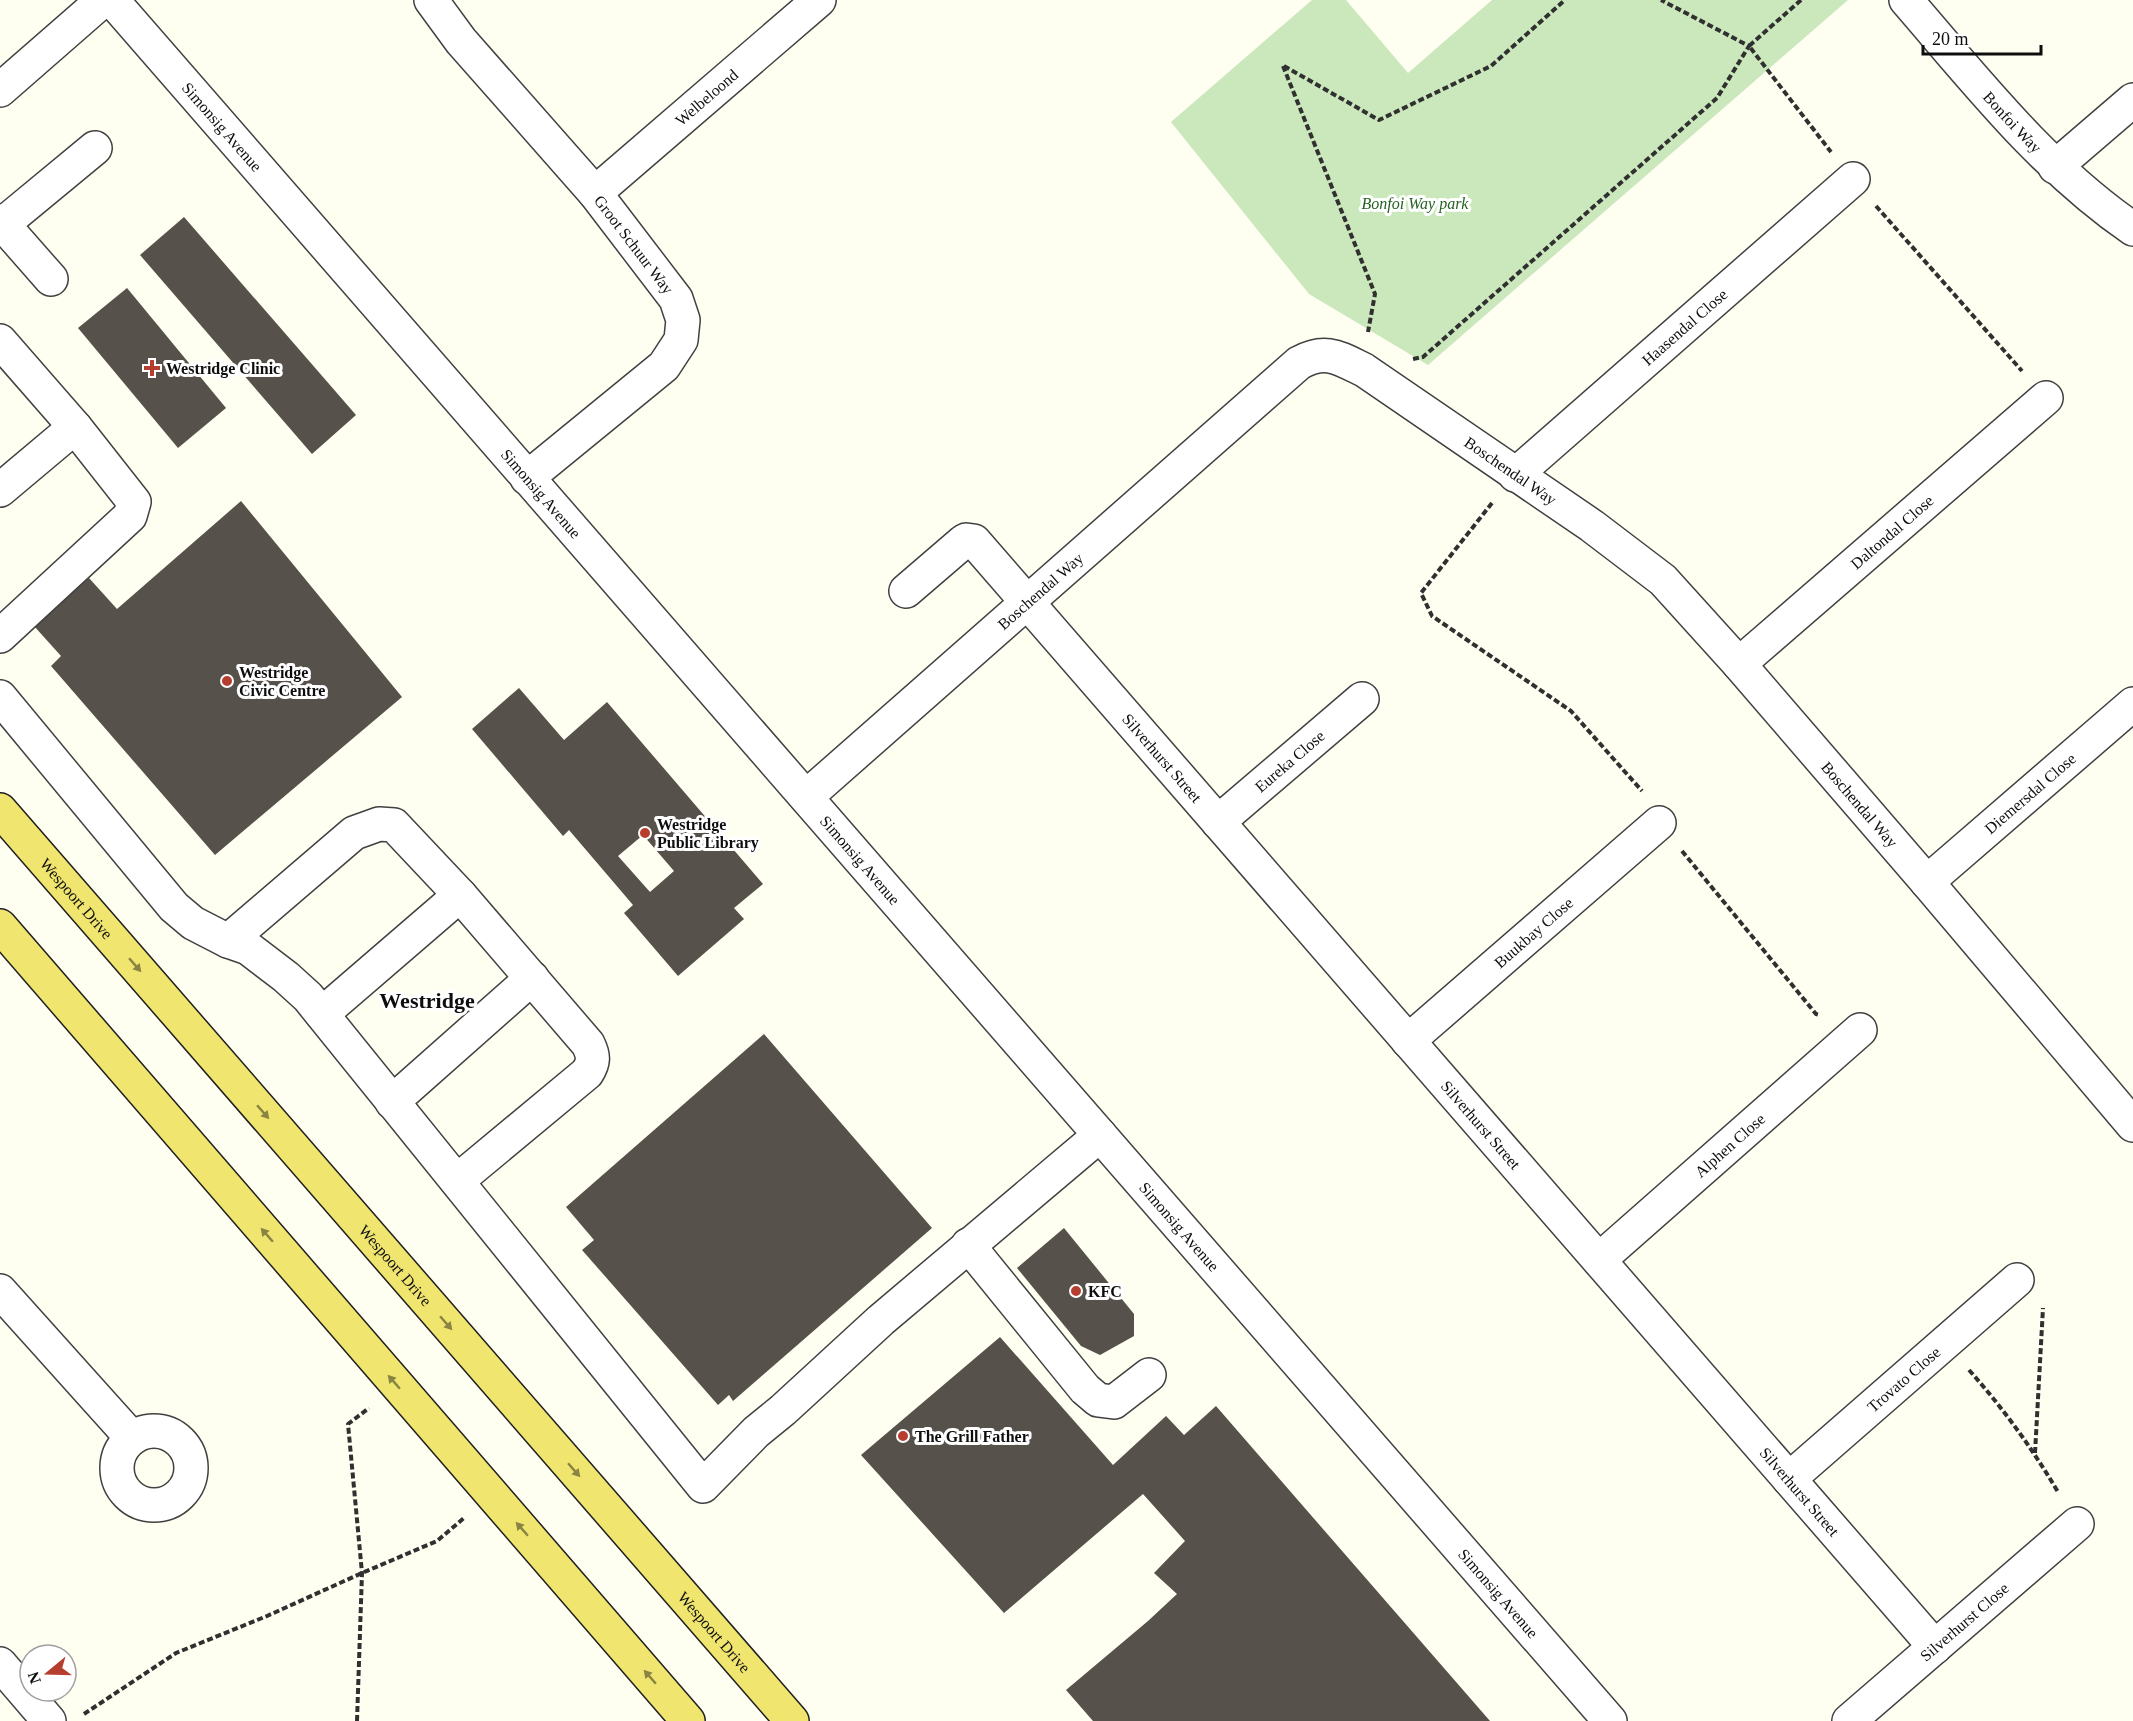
<svg xmlns="http://www.w3.org/2000/svg" width="2133" height="1721" font-family="Georgia,serif">
  <style>
    .green { fill: #cbe7bc }
    .building { fill: #56514b; fill-rule: evenodd }
    .lines { fill: none; stroke-linecap: round; stroke-linejoin: round }
    .minor-casing { stroke: #414141; stroke-width: 36 }
    .major-casing { stroke: #1f1f1f; stroke-width: 36 }
    .path { stroke: #303030; stroke-width: 4; stroke-dasharray: 6 3; stroke-linecap: butt }
    .minor { stroke: #fff; stroke-width: 33 }
    .major { stroke: #f0e56f; stroke-width: 33 }
    .oneway { fill: #8a8443 }
    .poi-dot { fill: #b63e2f; stroke: #fff; stroke-width: 2 }
    .labels { text-anchor: middle; dominant-baseline: central; stroke-width: 6; stroke-linejoin: round; paint-order: stroke }
    .street-label { font-size: 16px; fill: #0e0e0e; stroke: #fff }
    .park-label { font-size: 16px; font-style: italic; fill: #256222; stroke: #fff }
    .poi-label { font-size: 16px; font-weight: bold; fill: #0e0e0e; stroke: #fff; text-anchor: start }
    .district-label { font-size: 22px; font-weight: bold; fill: #0e0e0e; stroke: #fff }
  </style>
  <rect width="100%" height="100%" fill="#fefef1"/>
  <path class="green" d="M 1312,0 L 1346,0 L 1408,73 L 1492,0 L 1848,0 L 1428,365 L 1309,294 L 1171,122 Z"/>
  <g class="building">
    <path d="M 184,217 L 356,415 L 312,454 L 140,255 Z"/>
    <path d="M 127,288 L 226,408 L 178,448 L 78,328 Z"/>
    <path d="M 241,501 L 402,697 L 215,855 L 51,666 L 61,656 L 34,626 L 89,578 L 117,609 Z"/>
    <path d="M 519,688 L 564,740 L 607,702 L 763,884 L 734,908 L 744,919 L 678,976 L 624,913 L 633,905 L 569,830 L 563,836 L 472,729 ZM 643,835 L 674,871 L 650,892 L 618,856 Z"/>
    <path d="M 764,1034 L 932,1228 L 733,1401 L 729,1395 L 718,1405 L 582,1250 L 594,1240 L 566,1207 Z"/>
    <path d="M 1064,1228 L 1134,1314 L 1134,1336 L 1100,1355 L 1081,1346 L 1017,1268 Z"/>
    <path d="M 1000,1337 L 1113,1465 L 1166,1416 L 1184,1435 L 1216,1406 L 1490,1721 L 1093,1721 L 1066,1690 L 1148,1621 L 1177,1594 L 1154,1573 L 1185,1541 L 1143,1494 L 1004,1613 L 861,1455 Z"/>
  </g>
  <g class="lines">
    <defs>
      <g id="minor">
        <path id="s1" d="M 112,0 L 1610,1721"/>
        <path id="s2" d="M 431,0 L 461,41 L 595,193 L 676,299 L 683,320 L 681,340 L 664,366 L 527,478"/>
        <path id="s3" d="M 1906,0 C 1977,82 2043,167 2133,229"/>
        <path d="M 0,90 L 103,0"/>
        <path d="M 2055,167 L 2133,100"/>
        <path id="s4" d="M 595,193 L 819,0"/>
        <path d="M 0,221 L 51,279"/>
        <path d="M 3,224 L 95,148"/>
        <path d="M 0,341 L 75,427 L 134,502 L 130,516 L 0,636"/>
        <path id="s5" d="M 1515,475 L 1853,179"/>
        <path d="M 0,490 L 75,427"/>
        <path id="s6" d="M 906,591 L 963,542 L 966,540 L 974,541 L 1935,1647"/>
        <path id="s7" d="M 1739,664 L 2046,398"/>
        <path d="M 0,697 L 174,907 L 193,923 L 228,941 L 248,948 L 286,977 L 308,997 L 703,1486 L 756,1432 L 783,1410 L 881,1320 L 1100,1135"/>
        <path id="s8" d="M 806,797 L 1299,363 C 1326,348 1339,358 1364,370 L 1592,526 L 1663,580 L 1739,664 L 1927,882 L 2133,1125"/>
        <path id="s9" d="M 1218,822 L 1362,699"/>
        <path id="s10" d="M 1927,882 L 2133,704"/>
        <path d="M 228,941 L 354,833 L 379,824 L 394,825 L 460,895 L 588,1044 C 594,1056 594,1062 587,1073 L 457,1181"/>
        <path d="M 322,1014 L 460,895"/>
        <path id="s11" d="M 1408,1041 L 1659,823"/>
        <path d="M 392,1102 L 532,978"/>
        <path d="M 968,1245 L 1085,1389 L 1098,1400 L 1114,1402 L 1149,1375"/>
        <path id="s12" d="M 1599,1260 L 1860,1030"/>
        <path d="M 0,1291 L 132,1438"/>
        <circle cx="154" cy="1468" r="37"/>
        <path id="s13" d="M 1789,1479 L 2017,1280"/>
        <path d="M 0,1664 L 49,1721"/>
        <path id="s14" d="M 1849,1721 L 2077,1524"/>
      </g>
      <g id="major">
        <path id="s15" d="M 0,810 L 792,1721"/>
        <path d="M 0,926 L 688,1721"/>
      </g>
    </defs>
    <use href="#minor" class="minor-casing"/>
    <use href="#major" class="major-casing"/>
    <g class="path">
      <path d="M 1801,0 L 1749,46 L 1831,152"/>
      <path d="M 1283,66 L 1375,294 L 1368,332"/>
      <path d="M 1284,66 L 1379,120 L 1491,66 L 1565,0"/>
      <path d="M 1876,206 L 2022,371"/>
      <path d="M 1413,359 L 1423,357 L 1717,98 L 1749,46 L 1661,0"/>
      <path d="M 1492,503 L 1421,593 L 1432,616 L 1571,711 L 1642,791"/>
      <path d="M 1682,851 L 1816,1014 L 1820,1015"/>
      <path d="M 1969,1370 C 2003,1408 2032,1448 2058,1492"/>
      <path d="M 2035,1453 L 2043,1308"/>
      <path d="M 84,1714 L 176,1653 L 267,1616 L 362,1573 L 437,1541 L 464,1518"/>
      <path d="M 357,1721 L 362,1573 L 348,1424 L 369,1408"/>
    </g>
    <use href="#minor" class="minor"/>
    <use href="#major" class="major"/>
  </g>
  <defs><path id="oneway-solid" d="M-6-.8H1V-3.2L6.5 0L1 3.2V.8H-6Z" transform="scale(1.5)"/></defs>
  <g class="oneway">
    <use href="#oneway-solid" transform="translate(135 965) rotate(49)"/>
    <use href="#oneway-solid" transform="translate(263 1112) rotate(49)"/>
    <use href="#oneway-solid" transform="translate(267 1235) rotate(-131)"/>
    <use href="#oneway-solid" transform="translate(446 1323) rotate(49)"/>
    <use href="#oneway-solid" transform="translate(394 1382) rotate(-131)"/>
    <use href="#oneway-solid" transform="translate(574 1470) rotate(49)"/>
    <use href="#oneway-solid" transform="translate(522 1529) rotate(-131)"/>
    <use href="#oneway-solid" transform="translate(650 1677) rotate(-131)"/>
  </g>
  <g class="poi-dot">
    <path d="M149 359h6v6h6v6h-6v6h-6v-6h-6v-6h6z"/>
    <circle cx="227" cy="681" r="6"/>
    <circle cx="645" cy="833" r="6"/>
    <circle cx="1076" cy="1291" r="6"/>
    <circle cx="903" cy="1436" r="6"/>
  </g>
  <g class="labels">
    <g class="street-label">
      <text stroke="none"><textPath href="#s4" startOffset="147">Welbeloond</textPath></text>
      <text stroke="none"><textPath href="#s3" startOffset="162">Bonfoi Way</textPath></text>
      <text stroke="none"><textPath href="#s1" startOffset="168">Simonsig Avenue</textPath></text>
      <text stroke="none"><textPath href="#s2" startOffset="318">Groot Schuur Way</textPath></text>
      <text stroke="none"><textPath href="#s5" startOffset="225">Haasendal Close</textPath></text>
      <text stroke="none"><textPath href="#s8" startOffset="904">Boschendal Way</textPath></text>
      <text stroke="none"><textPath href="#s1" startOffset="654">Simonsig Avenue</textPath></text>
      <text stroke="none"><textPath href="#s7" startOffset="202">Daltondal Close</textPath></text>
      <text stroke="none"><textPath href="#s8" startOffset="312">Boschendal Way</textPath></text>
      <text stroke="none"><textPath href="#s6" startOffset="374">Silverhurst Street</textPath></text>
      <text stroke="none"><textPath href="#s9" startOffset="94">Eureka Close</textPath></text>
      <text stroke="none"><textPath href="#s10" startOffset="136">Diemersdal Close</textPath></text>
      <text stroke="none"><textPath href="#s8" startOffset="1390">Boschendal Way</textPath></text>
      <text stroke="none"><textPath href="#s1" startOffset="1140">Simonsig Avenue</textPath></text>
      <text stroke="none"><textPath href="#s15" startOffset="117">Wespoort Drive</textPath></text>
      <text stroke="none"><textPath href="#s11" startOffset="166">Buukbay Close</textPath></text>
      <text stroke="none"><textPath href="#s6" startOffset="860">Silverhurst Street</textPath></text>
      <text stroke="none"><textPath href="#s12" startOffset="174">Alphen Close</textPath></text>
      <text stroke="none"><textPath href="#s1" startOffset="1626">Simonsig Avenue</textPath></text>
      <text stroke="none"><textPath href="#s15" startOffset="603">Wespoort Drive</textPath></text>
      <text stroke="none"><textPath href="#s13" startOffset="152">Trovato Close</textPath></text>
      <text stroke="none"><textPath href="#s6" startOffset="1346">Silverhurst Street</textPath></text>
      <text stroke="none"><textPath href="#s1" startOffset="2112">Simonsig Avenue</textPath></text>
      <text stroke="none"><textPath href="#s14" startOffset="152">Silverhurst Close</textPath></text>
      <text stroke="none"><textPath href="#s15" startOffset="1089">Wespoort Drive</textPath></text>
    </g>
    <g class="park-label">
      <text x="1415" y="203">Bonfoi Way park</text>
    </g>
    <g class="poi-label">
      <text x="166" y="368">Westridge Clinic</text>
      <text x="239" y="672">Westridge<tspan x="239" dy="18">Civic Centre</tspan></text>
      <text x="657" y="824">Westridge<tspan x="657" dy="18">Public Library</tspan></text>
      <text x="1088" y="1291">KFC</text>
      <text x="915" y="1436">The Grill Father</text>
    </g>
    <g class="district-label">
      <text x="427" y="1000">Westridge</text>
    </g>
  </g>
  <g transform="translate(48 1673) rotate(251)"><circle r="28" fill="#ffffff" stroke="#9f9f9f" stroke-width="1.5"/>
  <path d="M0-4.5L10 22L0 15L-10 22Z" fill="#b63e2f"/>
  <text y="-9" font-size="16" font-weight="bold" text-anchor="middle" fill="#0e0e0e">N</text>
  </g>
  <path d="M1923 45v9h118v-9" fill="none" stroke="#0e0e0e" stroke-width="3"/>
  <text x="1932" y="45" font-size="18" fill="#0e0e0e" stroke="#ffffff" stroke-width="4.5" paint-order="stroke">20 m</text>
</svg>
